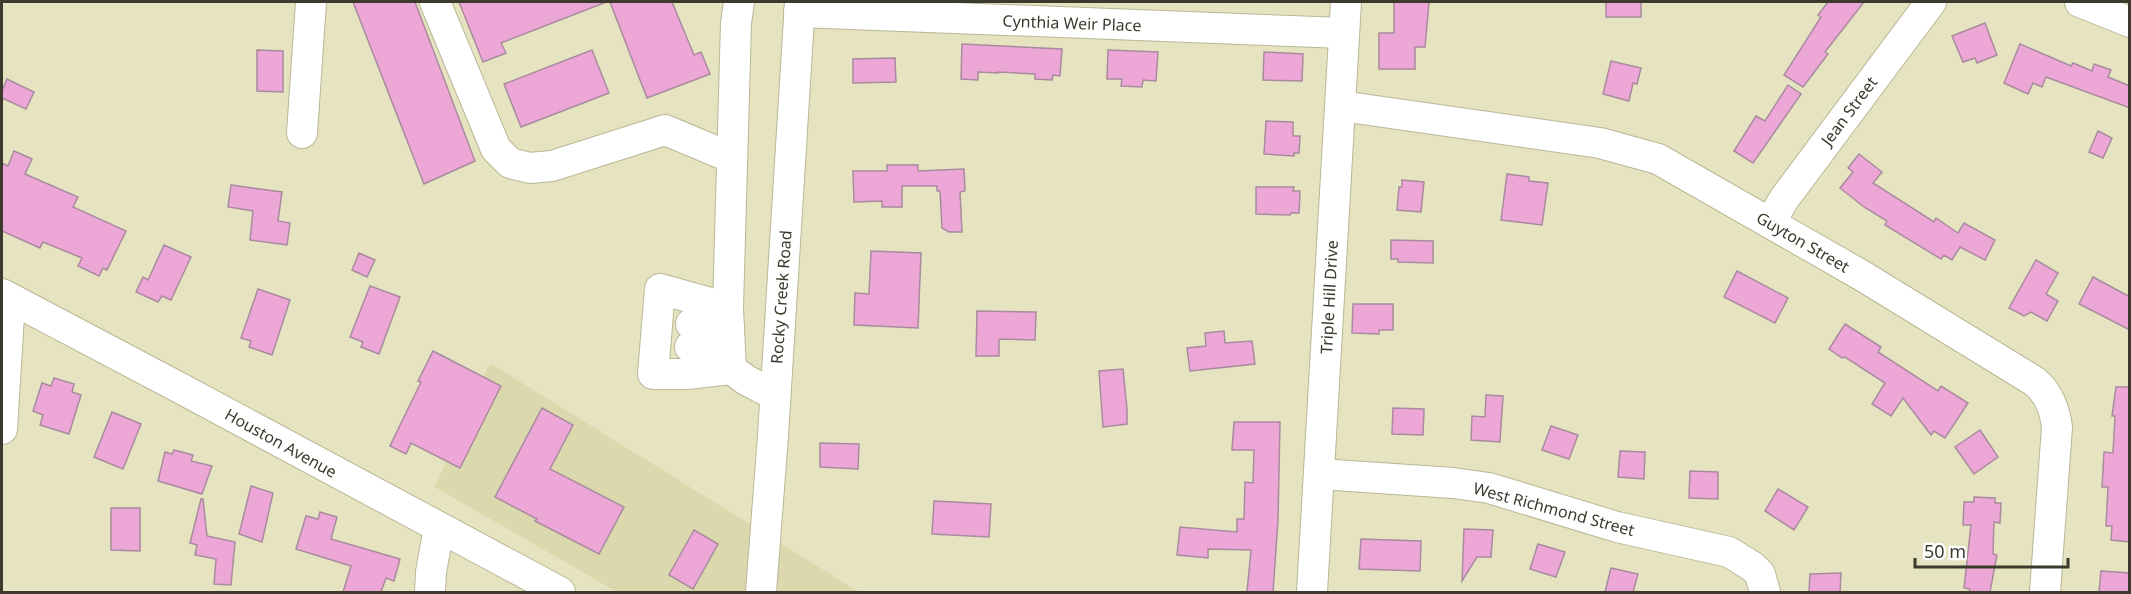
<svg xmlns="http://www.w3.org/2000/svg" width="2131" height="594" font-family="'Noto Sans',sans-serif">
  <style>
    .built { fill: #dbd8ae }
    .building { fill: #eca7d6; stroke: #a98b9f; stroke-width: 1.5 }
    .lines { fill: none; stroke-linecap: round; stroke-linejoin: round }
    .minor-casing { stroke: #bab796; stroke-width: 32 }
    .minor { stroke: #fff; stroke-width: 30 }
    .labels { text-anchor: middle; dominant-baseline: central; stroke-width: 5; stroke-linejoin: round; paint-order: stroke }
    .street-label { font-size: 16px; fill: #3b3a2d; stroke: #fff }
  </style>
  <rect width="100%" height="100%" fill="#e5e3c0"/>
  <path class="built" d="M 490,363 L 859,592 L 617,592 L 435,487 Z"/>
  <g class="building">
    <path d="M 353,2 L 415,2 L 475,161 L 424,184 Z"/>
    <path d="M 459,2 L 604,2 L 604,3 L 501,43 L 506,53 L 483,62 Z"/>
    <path d="M 610,2 L 672,2 L 694,55 L 701,52 L 710,74 L 647,98 Z"/>
    <path d="M 1394,2 L 1429,2 L 1425,47 L 1415,47 L 1415,69 L 1379,69 L 1379,33 L 1394,33 Z"/>
    <rect x="1606" y="2" width="35" height="15"/>
    <path d="M 1828,2 L 1864,2 L 1825,52 L 1828,54 L 1803,87 L 1784,75 L 1821,17 L 1818,15 Z"/>
    <path d="M 1985,23 L 1997,55 L 1977,63 L 1975,58 L 1963,62 L 1952,36 Z"/>
    <path d="M 962,44 L 1062,49 L 1060,76 L 1053,75 L 1052,80 L 1035,79 L 1035,74 L 998,72 L 998,73 L 978,72 L 978,80 L 961,79 Z"/>
    <path d="M 2020,44 L 2071,66 L 2073,63 L 2092,71 L 2094,64 L 2111,70 L 2108,77 L 2130,86 L 2130,108 L 2046,77 L 2042,87 L 2033,83 L 2028,94 L 2004,83 Z"/>
    <path d="M 257,50 L 283,51 L 283,92 L 257,91 Z"/>
    <path d="M 592,50 L 609,93 L 521,127 L 504,84 Z"/>
    <path d="M 1108,50 L 1158,52 L 1156,81 L 1143,80 L 1142,87 L 1121,86 L 1122,79 L 1107,79 Z"/>
    <path d="M 1264,52 L 1303,54 L 1302,81 L 1263,80 Z"/>
    <path d="M 895,58 L 896,82 L 853,83 L 853,59 Z"/>
    <path d="M 1611,61 L 1641,68 L 1637,84 L 1633,83 L 1629,101 L 1603,94 Z"/>
    <path d="M 7,79 L 34,92 L 26,109 L 2,98 L 2,91 Z"/>
    <path d="M 1788,85 L 1801,94 L 1753,163 L 1734,151 L 1756,116 L 1765,121 Z"/>
    <path d="M 1266,121 L 1293,122 L 1293,136 L 1300,136 L 1299,153 L 1294,153 L 1294,156 L 1264,154 Z"/>
    <path d="M 2098,131 L 2112,138 L 2103,158 L 2089,152 Z"/>
    <path d="M 14,151 L 32,159 L 25,174 L 78,197 L 73,207 L 126,231 L 107,270 L 103,268 L 99,276 L 78,266 L 82,258 L 43,242 L 40,248 L 2,231 L 2,163 L 8,166 Z"/>
    <path d="M 1859,154 L 1882,172 L 1873,183 L 1934,222 L 1936,218 L 1958,233 L 1964,223 L 1995,240 L 1985,260 L 1960,247 L 1952,260 L 1944,255 L 1941,259 L 1885,225 L 1887,221 L 1864,207 L 1840,188 L 1853,172 L 1848,168 Z"/>
    <path d="M 887,165 L 918,165 L 918,171 L 964,169 L 965,191 L 960,192 L 962,232 L 949,232 L 942,228 L 940,191 L 937,191 L 937,186 L 902,186 L 902,207 L 882,207 L 882,201 L 854,202 L 853,171 L 887,171 Z"/>
    <path d="M 1507,174 L 1529,177 L 1529,181 L 1548,183 L 1542,225 L 1501,220 Z"/>
    <path d="M 1402,180 L 1424,182 L 1421,212 L 1397,210 L 1399,187 L 1402,187 Z"/>
    <path d="M 231,185 L 282,192 L 278,221 L 290,223 L 287,245 L 250,240 L 253,211 L 228,207 Z"/>
    <path d="M 1256,187 L 1294,187 L 1293,191 L 1300,191 L 1299,213 L 1291,213 L 1290,215 L 1256,214 Z"/>
    <path d="M 1391,240 L 1433,241 L 1433,263 L 1398,262 L 1398,259 L 1391,259 Z"/>
    <path d="M 164,245 L 191,257 L 171,300 L 162,296 L 158,302 L 136,292 L 143,277 L 148,280 Z"/>
    <path d="M 871,251 L 921,253 L 918,328 L 854,325 L 855,293 L 869,294 Z"/>
    <path d="M 359,253 L 375,260 L 367,277 L 352,270 Z"/>
    <path d="M 2036,260 L 2058,273 L 2046,294 L 2058,301 L 2047,321 L 2031,312 L 2024,316 L 2009,308 Z"/>
    <path d="M 1737,271 L 1788,298 L 1775,323 L 1724,297 Z"/>
    <path d="M 2093,277 L 2130,297 L 2130,330 L 2079,304 Z"/>
    <path d="M 370,286 L 400,297 L 379,354 L 361,347 L 363,342 L 350,337 Z"/>
    <path d="M 258,289 L 290,300 L 272,355 L 249,347 L 251,341 L 241,338 Z"/>
    <path d="M 1353,304 L 1393,304 L 1393,330 L 1379,330 L 1379,334 L 1352,333 Z"/>
    <path d="M 977,311 L 1036,312 L 1035,340 L 999,339 L 999,356 L 976,356 Z"/>
    <path d="M 1845,324 L 1881,347 L 1878,352 L 1938,391 L 1941,386 L 1968,403 L 1945,438 L 1934,431 L 1931,435 L 1903,398 L 1891,416 L 1872,404 L 1885,383 L 1845,357 L 1842,358 L 1829,349 Z"/>
    <path d="M 1224,331 L 1225,343 L 1252,341 L 1255,364 L 1190,371 L 1187,348 L 1206,346 L 1205,333 Z"/>
    <path d="M 433,351 L 501,386 L 460,468 L 411,443 L 406,454 L 390,446 L 421,382 L 418,381 Z"/>
    <path d="M 1123,369 L 1127,409 L 1127,424 L 1103,427 L 1099,371 Z"/>
    <path d="M 54,378 L 74,384 L 72,392 L 81,395 L 69,434 L 40,425 L 43,415 L 33,411 L 42,383 L 51,386 Z"/>
    <path d="M 2116,387 L 2130,387 L 2130,542 L 2111,540 L 2112,526 L 2106,526 L 2108,487 L 2102,487 L 2104,452 L 2113,453 L 2115,416 L 2112,416 Z"/>
    <path d="M 1486,395 L 1503,396 L 1500,442 L 1471,440 L 1472,416 L 1485,417 Z"/>
    <path d="M 542,408 L 573,425 L 550,469 L 624,507 L 599,554 L 535,521 L 537,519 L 495,497 Z"/>
    <path d="M 1393,408 L 1424,409 L 1423,435 L 1392,434 Z"/>
    <path d="M 112,412 L 141,424 L 123,469 L 94,457 Z"/>
    <path d="M 1234,422 L 1280,422 L 1278,520 L 1273,592 L 1247,592 L 1251,550 L 1208,549 L 1208,558 L 1177,555 L 1180,527 L 1237,532 L 1237,519 L 1244,519 L 1245,482 L 1253,483 L 1254,450 L 1232,450 Z"/>
    <path d="M 1551,426 L 1578,435 L 1569,459 L 1542,450 Z"/>
    <path d="M 1980,430 L 1998,457 L 1974,474 L 1955,447 Z"/>
    <path d="M 820,443 L 859,444 L 858,469 L 820,467 Z"/>
    <path d="M 174,450 L 193,455 L 191,461 L 212,466 L 202,494 L 158,481 L 165,452 L 172,454 Z"/>
    <path d="M 1620,451 L 1645,452 L 1644,479 L 1618,477 Z"/>
    <path d="M 1690,471 L 1718,472 L 1718,499 L 1689,498 Z"/>
    <path d="M 251,486 L 273,493 L 262,542 L 239,534 Z"/>
    <path d="M 1778,489 L 1808,507 L 1794,530 L 1765,511 Z"/>
    <path d="M 1974,497 L 1995,498 L 1995,503 L 2001,503 L 2000,523 L 1994,522 L 1993,554 L 1997,555 L 1990,592 L 1969,592 L 1970,589 L 1964,588 L 1971,525 L 1963,525 L 1964,502 L 1974,502 Z"/>
    <path d="M 201,499 L 203,499 L 207,536 L 235,542 L 231,585 L 214,584 L 216,559 L 195,555 L 197,545 L 190,543 Z"/>
    <path d="M 934,501 L 991,504 L 989,537 L 932,534 Z"/>
    <path d="M 111,508 L 140,508 L 140,551 L 111,550 Z"/>
    <path d="M 320,512 L 337,517 L 331,539 L 400,559 L 394,581 L 386,578 L 381,592 L 343,592 L 351,566 L 296,549 L 306,516 L 318,519 Z"/>
    <path d="M 1464,529 L 1493,530 L 1491,557 L 1477,557 L 1462,581 Z"/>
    <path d="M 694,530 L 718,544 L 693,589 L 669,575 Z"/>
    <path d="M 1361,539 L 1421,541 L 1420,571 L 1359,569 Z"/>
    <path d="M 1538,544 L 1565,552 L 1556,577 L 1530,569 Z"/>
    <path d="M 1611,568 L 1638,574 L 1633,592 L 1605,592 Z"/>
    <path d="M 2101,571 L 2130,573 L 2130,592 L 2099,592 Z"/>
    <path d="M 1841,573 L 1840,592 L 1809,592 L 1810,574 Z"/>
  </g>
  <g class="lines">
    <defs>
      <g id="minor">
        <path d="M 435,2 L 496,149 L 510,163 L 530,168 L 552,166 L 665,130 L 732,158"/>
        <path d="M 2080,2 L 2130,22"/>
        <path d="M 799,12 L 1344,33"/>
        <path d="M 1341,106 L 1600,143 L 1658,159 L 1861,275 L 2034,381 C 2048,392 2055,410 2057,427 L 2045,592"/>
        <path d="M 302,133 L 311,2"/>
        <path d="M 1770,223 L 1784,199 L 1931,2"/>
        <path d="M 2,294 L 180,388 L 560,592"/>
        <path d="M 728,308 L 736,23 L 739,2"/>
        <path d="M 691,324 L 729,327"/>
        <path d="M 690,347 L 729,349"/>
        <path d="M 731,369 L 687,374 L 653,374 L 660,289 L 728,308 L 731,369 L 746,380 L 775,395"/>
        <path d="M 2,429 L 10,299"/>
        <path d="M 1320,474 L 1453,483 L 1489,488 L 1617,527 L 1729,552 L 1753,567 L 1760,574 L 1765,592"/>
        <path d="M 430,592 L 431,572 L 439,528"/>
        <path d="M 761,592 L 773,436 L 800,2"/>
        <path d="M 1312,592 L 1346,2"/>
      </g>
    </defs>
    <use href="#minor" class="minor-casing"/>
    <use href="#minor" class="minor"/>
  </g>
  <g class="labels">
    <g class="street-label">
      <text transform="translate(1072 23) rotate(2)">Cynthia Weir Place</text>
      <text transform="translate(1849 111) rotate(-53)">Jean Street</text>
      <text transform="translate(1803 242) rotate(30)">Guyton Street</text>
      <text transform="translate(781 297) rotate(-86)">Rocky Creek Road</text>
      <text transform="translate(1329 297) rotate(-87)">Triple Hill Drive</text>
      <text transform="translate(281 443) rotate(29)">Houston Avenue</text>
      <text transform="translate(1554 509) rotate(15)">West Richmond Street</text>
    </g>
  </g>
  <rect width="2131" height="594" fill="none" stroke="#3b3a2d" stroke-width="6"/>
  <path d="M1915 558v9h153v-9" fill="none" stroke="#3b3a2d" stroke-width="3"/>
  <text x="1924" y="558" font-size="18" fill="#3b3a2d" stroke="#ffffff" stroke-width="4.5" paint-order="stroke">50 m</text>
</svg>
